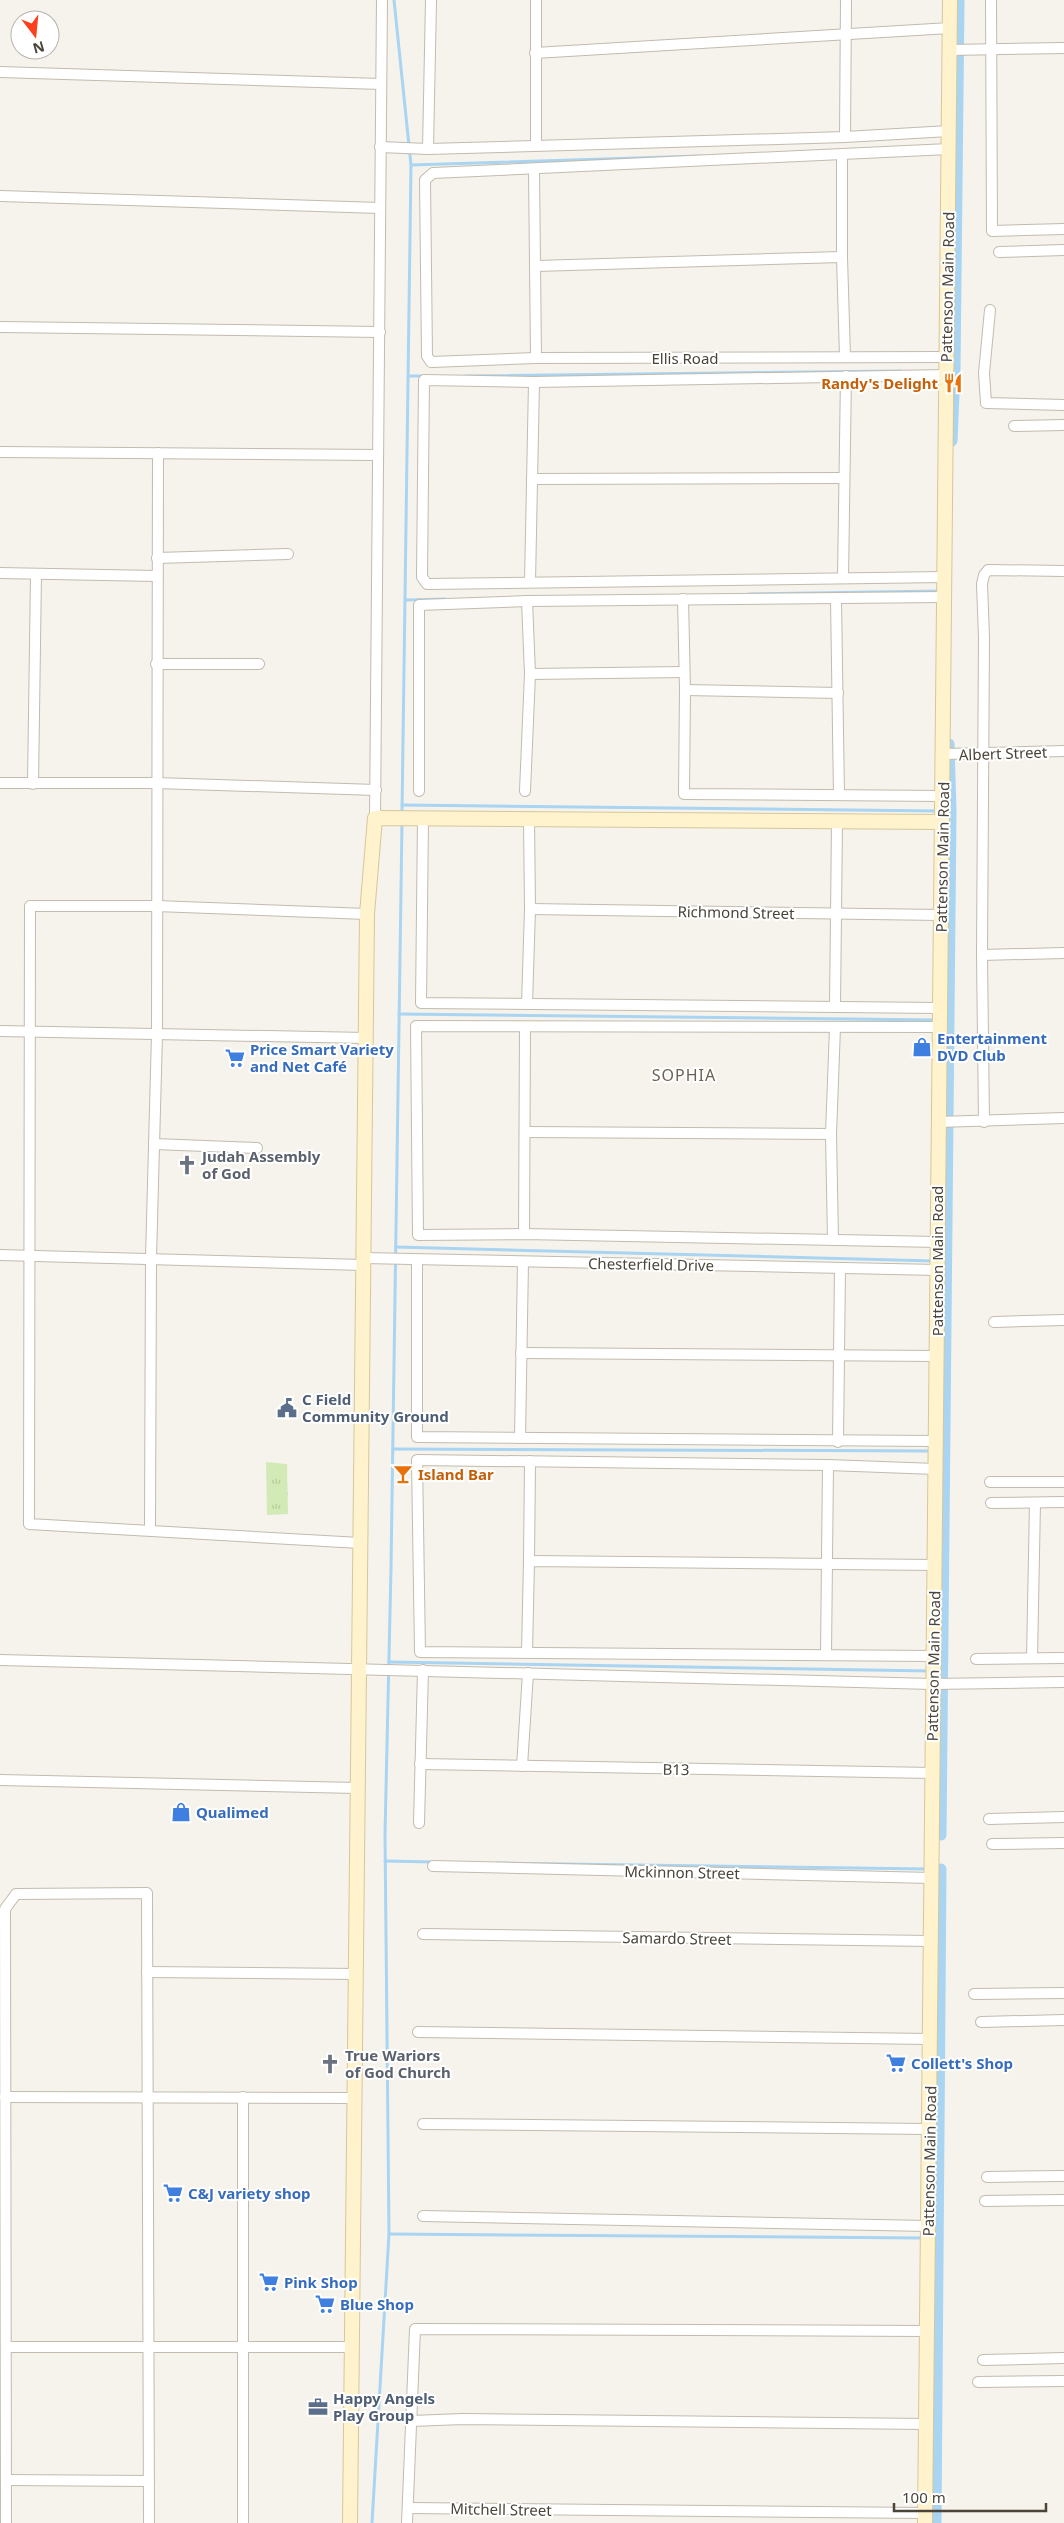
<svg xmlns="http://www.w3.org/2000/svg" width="1064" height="2523" font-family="'Noto Sans',sans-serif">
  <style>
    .grass { fill: url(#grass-tufts) }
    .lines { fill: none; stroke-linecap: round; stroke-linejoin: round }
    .stream { stroke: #a9d4f2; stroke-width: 3 }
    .canal { stroke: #a9d4f2; stroke-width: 11 }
    .street-casing { stroke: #c2bbae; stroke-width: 12 }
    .secondary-casing { stroke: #d6c79b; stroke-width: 16 }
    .street { stroke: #fff; stroke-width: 10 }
    .secondary { stroke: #fff3cd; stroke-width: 14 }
    .labels { text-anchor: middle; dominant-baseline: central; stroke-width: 4; stroke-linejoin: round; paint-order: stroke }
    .street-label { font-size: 15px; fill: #4b4439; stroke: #fff }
    .food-label { font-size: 15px; font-weight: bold; fill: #c56008; stroke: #fff; text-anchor: end }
    .shop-label { font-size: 15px; font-weight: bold; fill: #366cbe; stroke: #fff; text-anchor: start }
    .worship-label { font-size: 15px; font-weight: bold; fill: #5b616d; stroke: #fff; text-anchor: start }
    .service-label { font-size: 15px; font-weight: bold; fill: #4e5e75; stroke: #fff; text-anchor: start }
    .neighbourhood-label { font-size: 16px; letter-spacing: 1px; fill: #6e6250; stroke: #fff }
  </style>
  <defs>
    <pattern id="grass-tufts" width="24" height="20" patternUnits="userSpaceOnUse" patternTransform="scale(1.25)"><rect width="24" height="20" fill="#d2eab5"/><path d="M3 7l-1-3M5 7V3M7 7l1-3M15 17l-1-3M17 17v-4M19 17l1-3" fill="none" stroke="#b6ca9c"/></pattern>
  </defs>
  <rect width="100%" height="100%" fill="#f6f3ec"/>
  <path class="grass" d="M 266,1462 L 287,1464 L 288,1514 L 267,1515 Z"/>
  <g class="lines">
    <g class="stream">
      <path d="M 394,0 L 411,165 L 402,813"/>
      <path d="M 411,165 L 700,156"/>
      <path d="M 409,376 L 423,376"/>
      <path d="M 465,376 L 901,371"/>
      <path d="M 749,594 L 940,591"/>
      <path d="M 406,600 L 445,599"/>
      <path d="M 402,805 L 939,811"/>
      <path d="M 399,1014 L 936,1020"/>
      <path d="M 396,1247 L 933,1261"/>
      <path d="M 393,1449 L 932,1451"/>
      <path d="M 389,1662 L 931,1671"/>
      <path d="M 385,1861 L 433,1862"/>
      <path d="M 497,1863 L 928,1869"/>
      <path d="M 389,2234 L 923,2238"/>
      <path d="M 372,2523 L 389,2234 L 385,1834 L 391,1568 L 402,822"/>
    </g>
    <g class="canal">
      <path d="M 952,441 L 955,370 L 959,0"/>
      <path d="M 941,1835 L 951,811 L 949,744"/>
      <path d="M 936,2523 L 941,1869"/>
    </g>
    <defs>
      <g id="street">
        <path d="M 536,0 L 536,145"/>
        <path d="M 991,0 L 992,231 L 1064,229"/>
        <path d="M 950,50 L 1064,48"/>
        <path d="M 535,53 L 950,28"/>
        <path d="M 0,72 L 381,84"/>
        <path d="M 845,137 L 846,0"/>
        <path d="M 380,147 L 428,149 L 845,137 L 949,131"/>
        <path d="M 428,149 L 431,0"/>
        <path d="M 842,155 L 842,257 L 845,357"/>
        <path d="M 534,170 L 536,358"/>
        <path d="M 0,196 L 380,208"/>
        <path d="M 999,252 L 1064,250"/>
        <path d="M 536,266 L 842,257"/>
        <path d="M 990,310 L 984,373 L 986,403 L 1064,405"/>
        <path d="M 0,327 L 380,332"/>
        <path d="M 947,357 L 536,358 L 431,362 L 427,356 L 425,180 L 433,173 L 949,149"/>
        <path d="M 1014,426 L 1064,425"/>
        <path d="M 0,452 L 378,455"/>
        <path d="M 532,479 L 844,478"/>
        <path d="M 157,558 L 288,554"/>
        <path d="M 0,573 L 156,576"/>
        <path d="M 945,577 L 427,584 L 422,577 L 424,380 L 534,382 L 947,375"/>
        <path d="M 843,578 L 846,376"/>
        <path d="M 530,582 L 534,382"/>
        <path d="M 683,599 L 685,690 L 684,794 L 942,796"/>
        <path d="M 836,599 L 839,795"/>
        <path d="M 156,664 L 259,664"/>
        <path d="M 530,674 L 684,672"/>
        <path d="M 685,690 L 838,693"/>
        <path d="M 943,754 L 1064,751"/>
        <path d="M 0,783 L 156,783 L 376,790"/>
        <path d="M 33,784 L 36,574"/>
        <path d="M 419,791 L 419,605 L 527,601 L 944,597"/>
        <path d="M 525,791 L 530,674 L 527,601"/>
        <path d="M 423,817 L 421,1003 L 940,1008"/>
        <path d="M 375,818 L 382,0"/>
        <path d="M 530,909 L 941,915"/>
        <path d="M 982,955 L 1064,953"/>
        <path d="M 527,1004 L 530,909 L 529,819"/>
        <path d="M 835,1006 L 837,822"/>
        <path d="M 0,1031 L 366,1038"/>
        <path d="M 938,1122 L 1064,1118"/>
        <path d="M 984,1122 L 982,955 L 984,637 L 982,584 L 984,575 L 988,570 L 1064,571"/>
        <path d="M 526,1132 L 831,1134"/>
        <path d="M 154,1144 L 257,1148"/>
        <path d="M 524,1234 L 525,1027"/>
        <path d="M 833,1240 L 831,1134 L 835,1027"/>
        <path d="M 938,1242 L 524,1234 L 418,1235 L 416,1026 L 940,1027"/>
        <path d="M 0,1255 L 363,1265"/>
        <path d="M 363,1258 L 938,1270"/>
        <path d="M 417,1260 L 417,1437 L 936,1441"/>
        <path d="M 994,1322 L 1064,1320"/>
        <path d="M 521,1353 L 937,1356"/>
        <path d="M 520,1438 L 523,1262"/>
        <path d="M 838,1442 L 840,1268"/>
        <path d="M 990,1482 L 1064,1482"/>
        <path d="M 991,1503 L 1064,1502"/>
        <path d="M 150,1530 L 151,1258 L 157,1034 L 158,453"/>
        <path d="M 360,1543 L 29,1524 L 30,906 L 156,906 L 367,914"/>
        <path d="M 529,1561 L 530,1461"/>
        <path d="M 527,1652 L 529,1561 L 935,1565"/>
        <path d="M 826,1655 L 828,1465"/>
        <path d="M 934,1656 L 420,1652 L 417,1460 L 828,1465 L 936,1469"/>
        <path d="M 1032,1658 L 1035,1503"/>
        <path d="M 976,1659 L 1064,1658"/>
        <path d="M 0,1660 L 932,1684 L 1064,1682"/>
        <path d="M 420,1764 L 933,1773"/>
        <path d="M 522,1766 L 528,1673"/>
        <path d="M 0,1780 L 357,1788"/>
        <path d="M 989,1819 L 1064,1817"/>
        <path d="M 419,1823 L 423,1670"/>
        <path d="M 992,1844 L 1064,1843"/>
        <path d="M 433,1866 L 932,1878"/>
        <path d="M 423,1934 L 931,1941"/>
        <path d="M 147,1972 L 356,1974"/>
        <path d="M 974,1994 L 1064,1993"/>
        <path d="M 981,2022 L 1064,2020"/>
        <path d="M 418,2032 L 930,2039"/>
        <path d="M 5,2097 L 355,2098"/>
        <path d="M 423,2124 L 929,2129"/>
        <path d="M 987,2177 L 1064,2176"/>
        <path d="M 985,2201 L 1064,2200"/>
        <path d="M 423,2216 L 928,2226"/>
        <path d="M 6,2347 L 352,2347"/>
        <path d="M 983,2360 L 1064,2358"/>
        <path d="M 978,2382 L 1064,2381"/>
        <path d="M 411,2421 L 463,2419 L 926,2424"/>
        <path d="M 6,2480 L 149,2481"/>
        <path d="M 408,2508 L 925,2513"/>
        <path d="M 6,2523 L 5,1909 L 16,1894 L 147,1893 L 149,2523"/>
        <path d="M 243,2523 L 243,2097"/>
        <path d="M 407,2523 L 415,2329 L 927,2331"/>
      </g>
      <g id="secondary">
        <path d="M 350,2523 L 367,914 L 375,818 L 942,822"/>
        <path d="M 925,2523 L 950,0"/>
      </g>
    </defs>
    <use href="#street" class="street-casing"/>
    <use href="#secondary" class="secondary-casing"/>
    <use href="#street" class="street"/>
    <use href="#secondary" class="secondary"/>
  </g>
  <defs>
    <symbol id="restaurant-bare" viewBox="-9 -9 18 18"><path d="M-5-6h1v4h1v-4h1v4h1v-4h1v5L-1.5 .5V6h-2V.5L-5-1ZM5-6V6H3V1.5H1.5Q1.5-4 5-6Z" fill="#e8710a" stroke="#fff" stroke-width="2.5" paint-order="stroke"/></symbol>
    <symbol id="shop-bare" viewBox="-9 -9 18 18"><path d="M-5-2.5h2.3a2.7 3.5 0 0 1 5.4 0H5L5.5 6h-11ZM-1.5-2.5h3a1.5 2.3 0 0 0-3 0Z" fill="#3f7fe0" stroke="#fff" stroke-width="2.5" paint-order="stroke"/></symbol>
    <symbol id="supermarket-bare" viewBox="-9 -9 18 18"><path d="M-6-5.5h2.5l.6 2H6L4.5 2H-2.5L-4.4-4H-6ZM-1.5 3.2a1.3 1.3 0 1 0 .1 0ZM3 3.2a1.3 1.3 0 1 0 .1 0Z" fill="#3f7fe0" stroke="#fff" stroke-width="2.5" paint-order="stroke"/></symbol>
    <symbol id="church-bare" viewBox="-9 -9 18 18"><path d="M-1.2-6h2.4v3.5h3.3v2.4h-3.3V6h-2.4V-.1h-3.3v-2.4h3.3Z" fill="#6b7280" stroke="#fff" stroke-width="2.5" paint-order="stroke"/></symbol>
    <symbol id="civic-bare" viewBox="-9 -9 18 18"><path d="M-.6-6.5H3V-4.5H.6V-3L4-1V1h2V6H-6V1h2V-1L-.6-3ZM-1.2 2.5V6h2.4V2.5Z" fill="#5c6f8a" stroke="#fff" stroke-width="2.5" paint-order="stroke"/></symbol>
    <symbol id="bar-bare" viewBox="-9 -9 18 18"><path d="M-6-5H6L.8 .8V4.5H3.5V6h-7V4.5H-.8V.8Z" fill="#e8710a" stroke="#fff" stroke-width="2.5" paint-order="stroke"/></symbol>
    <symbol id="office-bare" viewBox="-9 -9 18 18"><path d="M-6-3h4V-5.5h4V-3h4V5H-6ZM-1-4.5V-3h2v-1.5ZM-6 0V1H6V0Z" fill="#5c6f8a" stroke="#fff" stroke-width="2.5" paint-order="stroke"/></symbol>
  </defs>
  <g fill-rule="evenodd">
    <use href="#restaurant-bare" x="939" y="369" width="28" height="28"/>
    <use href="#shop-bare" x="908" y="1033" width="28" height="28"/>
    <use href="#supermarket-bare" x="221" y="1044" width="28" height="28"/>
    <use href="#church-bare" x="173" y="1151" width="28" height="28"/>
    <use href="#civic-bare" x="273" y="1394" width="28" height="28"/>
    <use href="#bar-bare" x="389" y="1460" width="28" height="28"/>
    <use href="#shop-bare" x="167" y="1798" width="28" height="28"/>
    <use href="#supermarket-bare" x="882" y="2049" width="28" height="28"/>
    <use href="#church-bare" x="316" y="2050" width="28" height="28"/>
    <use href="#supermarket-bare" x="159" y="2179" width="28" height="28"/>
    <use href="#supermarket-bare" x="255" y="2268" width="28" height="28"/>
    <use href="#supermarket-bare" x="311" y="2290" width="28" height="28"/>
    <use href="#office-bare" x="304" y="2393" width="28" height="28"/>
  </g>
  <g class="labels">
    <g class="street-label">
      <text transform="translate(947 287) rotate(-89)">Pattenson Main Road</text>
      <text x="685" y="358">Ellis Road</text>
      <text transform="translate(1003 753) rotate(-2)">Albert Street</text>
      <text transform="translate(942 857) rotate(-89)">Pattenson Main Road</text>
      <text transform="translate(736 912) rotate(1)">Richmond Street</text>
      <text transform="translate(937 1261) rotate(-90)">Pattenson Main Road</text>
      <text transform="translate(651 1264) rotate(1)">Chesterfield Drive</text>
      <text transform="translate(933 1666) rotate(-89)">Pattenson Main Road</text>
      <text transform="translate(676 1769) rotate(1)">B13</text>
      <text transform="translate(682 1872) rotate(1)">Mckinnon Street</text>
      <text transform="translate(677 1938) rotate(1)">Samardo Street</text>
      <text transform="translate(929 2161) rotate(-89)">Pattenson Main Road</text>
      <text transform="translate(501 2509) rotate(1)">Mitchell Street</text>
    </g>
    <g class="food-label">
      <text x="938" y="383">Randy's Delight</text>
      <text x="418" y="1474" text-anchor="start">Island Bar</text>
    </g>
    <g class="shop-label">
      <text x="937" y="1038">Entertainment<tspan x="937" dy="17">DVD Club</tspan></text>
      <text x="250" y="1049">Price Smart Variety<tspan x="250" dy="17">and Net Café</tspan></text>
      <text x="196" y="1812">Qualimed</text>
      <text x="911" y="2063">Collett's Shop</text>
      <text x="188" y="2193">C&amp;J variety shop</text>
      <text x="284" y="2282">Pink Shop</text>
      <text x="340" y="2304">Blue Shop</text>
    </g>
    <g class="worship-label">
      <text x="202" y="1156">Judah Assembly<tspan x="202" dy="17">of God</tspan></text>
      <text x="345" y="2055">True Wariors<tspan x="345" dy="17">of God Church</tspan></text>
    </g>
    <g class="service-label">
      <text x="302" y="1399">C Field<tspan x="302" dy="17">Community Ground</tspan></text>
      <text x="333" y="2398">Happy Angels<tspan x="333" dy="17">Play Group</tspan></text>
    </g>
    <g class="neighbourhood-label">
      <text x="684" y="1075">SOPHIA</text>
    </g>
  </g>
  <g transform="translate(35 35) rotate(164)"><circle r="24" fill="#ffffff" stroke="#b7b4b0"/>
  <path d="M0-4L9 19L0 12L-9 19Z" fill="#fc3f1d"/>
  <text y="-8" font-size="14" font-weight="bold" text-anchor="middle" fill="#4b4439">N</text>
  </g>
  <path d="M894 2503v8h152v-8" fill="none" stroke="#4b4439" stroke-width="2.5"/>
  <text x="902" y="2503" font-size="15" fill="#4b4439" stroke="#ffffff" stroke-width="4" paint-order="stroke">100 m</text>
</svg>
